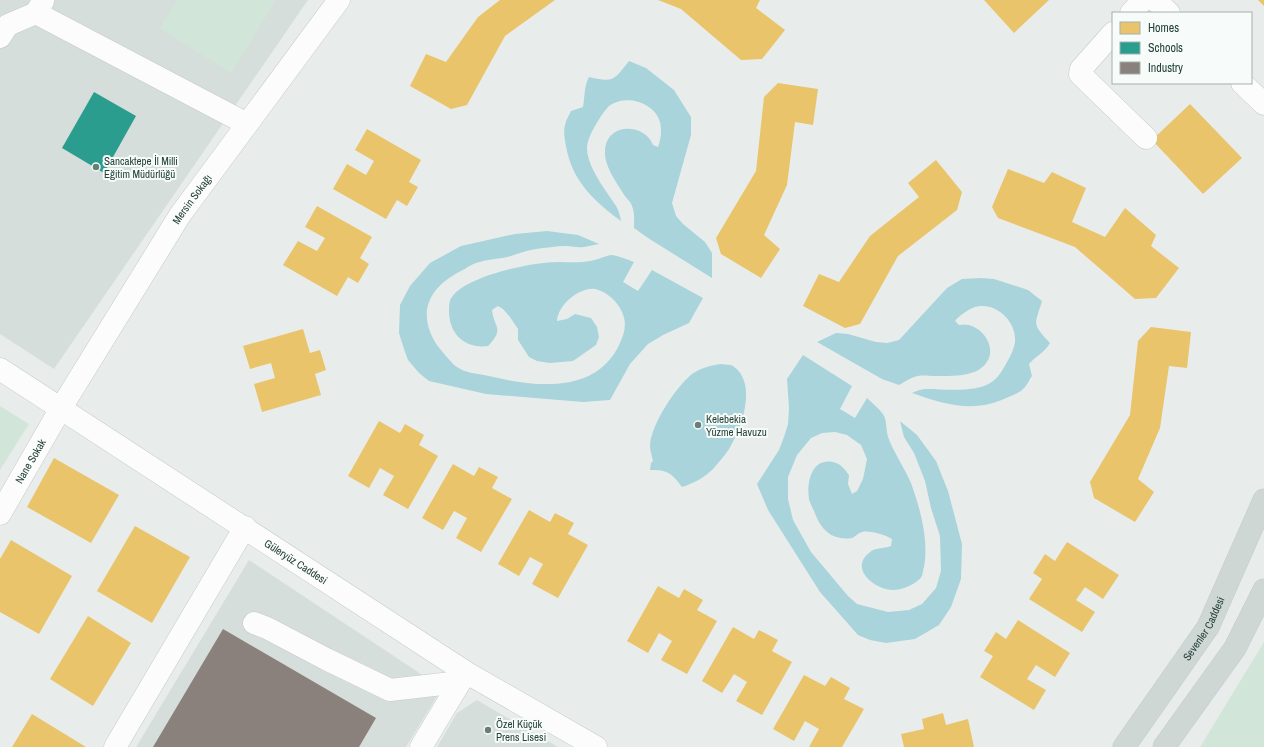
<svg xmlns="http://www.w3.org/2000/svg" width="1264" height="747" font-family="'Archivo Narrow',sans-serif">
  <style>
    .built { fill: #d6dedb }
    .green { fill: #d1e6d8 }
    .water { fill: #a9d4db }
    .homes { fill: #e9c46a }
    .schools { fill: #2a9d8f }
    .industry { fill: #8a817c }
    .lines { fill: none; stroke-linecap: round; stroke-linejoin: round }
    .minor-casing { stroke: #c5cac8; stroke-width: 23 }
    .major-casing { stroke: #c3ccc9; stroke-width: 23 }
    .minor { stroke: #fcfcfc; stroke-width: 22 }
    .major { stroke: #cfd7d5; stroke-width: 22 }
    .poi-dot { fill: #697e78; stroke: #f7fbf9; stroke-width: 1.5 }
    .labels { text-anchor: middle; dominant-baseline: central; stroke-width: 4; stroke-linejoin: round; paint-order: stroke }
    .poi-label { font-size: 11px; fill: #24423a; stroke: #f7fbf9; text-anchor: start }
    .street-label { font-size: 11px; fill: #24423a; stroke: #f7fbf9 }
  </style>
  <rect width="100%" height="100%" fill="#e8edeb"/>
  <g class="built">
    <path d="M 0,0 L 308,0 L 54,369 L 0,334 Z"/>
    <path d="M 249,560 L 442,688 L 406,747 L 136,747 Z"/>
    <path d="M 477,700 L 558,747 L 437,747 L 457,713 Z"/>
  </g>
  <g class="green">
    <path d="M 178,0 L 276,0 L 231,73 L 160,28 Z"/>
    <path d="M 0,406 L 29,424 L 0,470 Z"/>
    <path d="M 1264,642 L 1264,747 L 1200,747 Z"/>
  </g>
  <g class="water">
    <path d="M 629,61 L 646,68 L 674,90 L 691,117 L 691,135 L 672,203 L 676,216 L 683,224 L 705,242 L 712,253 L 712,278 L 648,238 L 634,228 C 634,221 635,213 632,206 C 631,202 627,199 625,196 C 617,183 604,166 605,151 C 606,122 645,123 653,145 L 658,147 C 661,139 662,130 660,122 C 654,102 625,94 609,106 C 603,112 599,119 595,126 C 591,133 587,141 587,149 C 588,169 606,190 616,206 C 619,211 620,216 621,221 C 594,201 572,181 566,146 C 565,140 563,132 565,125 C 566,120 569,115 571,111 L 583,107 C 585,96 584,86 589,77 C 614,83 614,80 629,61 Z"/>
    <path d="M 547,231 L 578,235 L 599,244 C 594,245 589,246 584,247 C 578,248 572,246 566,246 C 556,246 545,248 536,249 C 526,250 516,255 507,257 C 498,259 488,259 480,262 C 473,263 467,268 461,271 C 430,287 417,310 435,342 C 438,347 453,365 457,367 C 465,373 479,374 489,376 C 534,387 597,395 620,343 C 625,332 627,323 622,312 C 618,302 606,291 595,289 C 579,287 558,305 557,321 L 567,319 L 575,314 L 591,318 L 597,327 L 599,337 L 596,345 L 573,361 L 550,363 L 537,361 L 529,357 L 518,340 L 518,329 L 510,317 L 503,309 L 498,306 L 492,310 C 494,328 505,328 488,346 C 466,349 449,335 449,311 C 449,307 449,300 452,297 C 466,276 535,261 560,262 C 570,262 580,263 590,261 C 597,260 605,256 611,255 C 616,255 629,260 634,262 L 623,282 L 638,291 L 652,270 L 703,298 L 689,323 L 663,335 L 648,344 L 630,364 L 610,400 L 583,402 L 486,394 L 429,381 L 419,373 L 408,360 L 404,349 L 399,333 L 400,305 L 410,286 L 430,263 L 461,246 L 515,234 Z"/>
    <path d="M 981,278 L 994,279 L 1028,290 L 1042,301 C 1035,325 1031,323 1050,343 C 1045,352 1036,356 1029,364 L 1032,376 C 1029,380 1027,386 1023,389 C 1018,394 1010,396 1004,399 C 972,413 943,404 912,393 C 916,391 922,389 927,389 C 945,389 974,393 990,383 C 998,379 1003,369 1007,362 C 1011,355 1014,349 1015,342 C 1017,321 995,301 975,307 C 967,310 960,315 955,321 L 959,325 C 981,320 1004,352 980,369 C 968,377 948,376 934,376 C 929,376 923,375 918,376 C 911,377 905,382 899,385 L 882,379 L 817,342 L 836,333 L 848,334 L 876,342 L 887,343 L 899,340 L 947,288 L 962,279 Z"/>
    <path d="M 803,355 L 852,386 L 840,409 L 855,418 L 867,398 C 871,402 882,411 884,416 C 887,422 886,430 888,437 C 894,453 904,467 911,483 C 920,508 929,540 924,567 C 923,569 923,573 922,576 C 917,584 902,590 893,590 C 875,590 849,569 869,553 C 875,547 883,549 891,546 L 892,539 C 885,535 870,530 862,532 C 858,533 855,537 852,538 C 834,541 822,531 816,516 C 814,510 810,504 809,499 C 806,481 813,455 836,463 C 841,464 846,471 849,475 L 848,484 L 852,494 L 857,491 L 863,479 L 867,459 L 861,445 L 847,435 L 835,432 L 822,433 L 811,438 L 797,455 L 788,477 L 788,499 L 793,520 L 811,552 L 848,596 L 857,604 L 888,612 L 909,610 L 922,604 L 936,588 L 941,571 L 940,536 L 931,508 L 925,481 L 914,453 L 904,437 L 900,421 L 917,435 L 936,461 L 948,491 L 962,544 L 961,579 L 951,607 L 939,625 L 915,639 L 886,643 L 870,640 L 858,635 L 820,592 L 768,510 L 757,484 L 779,450 L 784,437 L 788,424 L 789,408 L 787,379 Z"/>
    <path d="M 721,364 C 725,365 730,364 733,366 C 758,383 742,428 729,449 C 725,455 719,462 714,468 C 705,477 695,483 682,487 C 673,474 667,469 650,470 L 651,463 L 653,461 C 652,456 650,451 650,446 C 651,424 676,387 692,374 C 701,368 711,365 721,364 Z"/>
  </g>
  <g class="homes">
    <path d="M 500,0 L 555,0 L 505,36 L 467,105 L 451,109 L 410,86 L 426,54 L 446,62 L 478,17 Z"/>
    <path d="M 658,0 L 760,0 L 756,8 L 785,30 L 762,59 L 741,60 L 681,9 Z"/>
    <path d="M 984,0 L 1049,0 L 1014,33 Z"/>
    <path d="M 1258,0 L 1264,0 L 1264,6 Z"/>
    <path d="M 778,83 L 818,89 L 813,125 L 795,122 L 787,185 L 764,235 L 780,249 L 761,278 L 721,254 L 716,238 L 756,171 L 764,97 Z"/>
    <path d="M 1190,104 L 1242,158 L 1203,194 L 1152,140 Z"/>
    <path d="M 367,129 L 421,160 L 409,182 L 418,187 L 407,206 L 397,200 L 386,219 L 333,189 L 347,164 L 366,175 L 374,161 L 355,150 Z"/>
    <path d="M 936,160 L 962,192 L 957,210 L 898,256 L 860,324 L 845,328 L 803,306 L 819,274 L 839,282 L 870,236 L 919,197 L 908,183 Z"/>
    <path d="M 1008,169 L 1044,183 L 1052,172 L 1086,188 L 1072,222 L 1105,237 L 1125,208 L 1156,235 L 1151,246 L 1179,268 L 1156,298 L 1135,299 L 1075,247 L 998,218 L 992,207 Z"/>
    <path d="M 317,206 L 372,237 L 360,258 L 369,264 L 358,283 L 348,277 L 337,296 L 283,265 L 298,241 L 317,251 L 325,238 L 305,227 Z"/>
    <path d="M 1151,327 L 1191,332 L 1187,368 L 1169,366 L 1160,428 L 1138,479 L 1154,492 L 1135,522 L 1094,498 L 1090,482 L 1130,415 L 1138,341 Z"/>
    <path d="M 303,329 L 310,353 L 320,350 L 326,370 L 315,374 L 321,395 L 262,412 L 254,384 L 275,378 L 271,363 L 250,369 L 243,346 Z"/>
    <path d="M 379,421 L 400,433 L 405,424 L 424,435 L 419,445 L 438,456 L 408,509 L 383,495 L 394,476 L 380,468 L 369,488 L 348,476 Z"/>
    <path d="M 54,458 L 119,495 L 91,543 L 27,507 Z"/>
    <path d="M 453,464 L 474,476 L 479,467 L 498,477 L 492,488 L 512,499 L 481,552 L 456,538 L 467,518 L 454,511 L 443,530 L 422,518 Z"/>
    <path d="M 529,510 L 550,522 L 555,513 L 574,523 L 568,534 L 588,545 L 558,598 L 532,584 L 543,564 L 530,557 L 519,576 L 498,564 Z"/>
    <path d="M 135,526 L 190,557 L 152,623 L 97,591 Z"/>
    <path d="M 11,540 L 72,576 L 39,634 L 0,612 L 0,559 Z"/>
    <path d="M 1067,542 L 1119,575 L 1103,599 L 1085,587 L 1076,600 L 1095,612 L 1082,632 L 1029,599 L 1042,579 L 1033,573 L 1045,554 L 1055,561 Z"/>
    <path d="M 658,586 L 679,598 L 684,589 L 703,600 L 697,610 L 717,621 L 687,674 L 661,660 L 672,641 L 659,633 L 648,653 L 627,641 Z"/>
    <path d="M 88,616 L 131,643 L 93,706 L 50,679 Z"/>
    <path d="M 1018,620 L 1070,653 L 1055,677 L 1036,665 L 1027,679 L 1046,690 L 1034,710 L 980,677 L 993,656 L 984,651 L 996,632 L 1006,639 Z"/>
    <path d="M 733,627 L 754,639 L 759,630 L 778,640 L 772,651 L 792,662 L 762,715 L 736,701 L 747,682 L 734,674 L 722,693 L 702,681 Z"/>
    <path d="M 804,675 L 825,686 L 831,677 L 850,688 L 844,699 L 864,709 L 842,747 L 809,747 L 819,729 L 805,721 L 794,741 L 773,729 Z"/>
    <path d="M 943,713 L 946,725 L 968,719 L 974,747 L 904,747 L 901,734 L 924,729 L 922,719 Z"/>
    <path d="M 32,714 L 86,747 L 12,747 Z"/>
  </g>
  <path class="schools" d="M 94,92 L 136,116 L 104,173 L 62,148 Z"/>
  <path class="industry" d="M 223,629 L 376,718 L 359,747 L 153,747 Z"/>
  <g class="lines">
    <defs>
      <g id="minor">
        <path d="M 1155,0 L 1169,13"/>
        <path d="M 36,13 L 247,124"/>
        <path d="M 1131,13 L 1143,0"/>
        <path d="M 1113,33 L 1081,69 L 1080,74 L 1146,138"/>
        <path d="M 0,37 L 8,25 L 36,13 L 43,1"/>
        <path d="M 1242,83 L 1264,104"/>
        <path id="s1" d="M 0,369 L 467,673 L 596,747"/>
        <path id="s2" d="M 0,514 L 61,408 L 180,215 L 339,0"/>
        <path d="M 254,623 L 267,628 L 326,659 L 390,690 L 460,682"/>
        <path d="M 115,747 L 245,527"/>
        <path d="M 421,747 L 460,682 L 467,674"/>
      </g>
      <g id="major">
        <path id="s3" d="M 1124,747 L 1208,627 L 1264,500"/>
        <path d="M 1164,747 L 1235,648 L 1264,590"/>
      </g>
    </defs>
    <use href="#minor" class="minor-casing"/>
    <use href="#major" class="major-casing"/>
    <use href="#minor" class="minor"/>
    <use href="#major" class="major"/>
  </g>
  <g class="poi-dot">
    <circle cx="96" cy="167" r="4"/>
    <circle cx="698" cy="425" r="4"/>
    <circle cx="488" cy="730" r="4"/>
  </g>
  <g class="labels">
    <g class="poi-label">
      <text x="104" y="161">Sancaktepe İl Milli<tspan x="104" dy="13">Eğitim Müdürlüğü</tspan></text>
      <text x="706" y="419">Kelebekia<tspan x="706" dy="13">Yüzme Havuzu</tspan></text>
      <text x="496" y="724">Özel Küçük<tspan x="496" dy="13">Prens Lisesi</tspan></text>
    </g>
    <g class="street-label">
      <text stroke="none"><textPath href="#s2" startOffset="369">Mersin Sokağı</textPath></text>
      <text stroke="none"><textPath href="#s2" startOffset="61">Nane Sokak</textPath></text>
      <text stroke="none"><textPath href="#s1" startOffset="353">Güleryüz Caddesi</textPath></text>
      <text stroke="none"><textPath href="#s3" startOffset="143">Sevenler Caddesi</textPath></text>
    </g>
  </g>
  <rect x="1112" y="12" width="140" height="72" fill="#f7fbf9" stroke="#a3b1ad"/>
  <rect x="1120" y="22" width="20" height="12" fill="#e9c46a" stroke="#a3b1ad"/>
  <text x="1148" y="32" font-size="12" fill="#24423a">Homes</text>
  <rect x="1120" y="42" width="20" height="12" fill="#2a9d8f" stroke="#a3b1ad"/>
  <text x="1148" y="52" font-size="12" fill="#24423a">Schools</text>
  <rect x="1120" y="62" width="20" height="12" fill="#8a817c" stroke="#a3b1ad"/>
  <text x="1148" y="72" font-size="12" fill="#24423a">Industry</text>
</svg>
